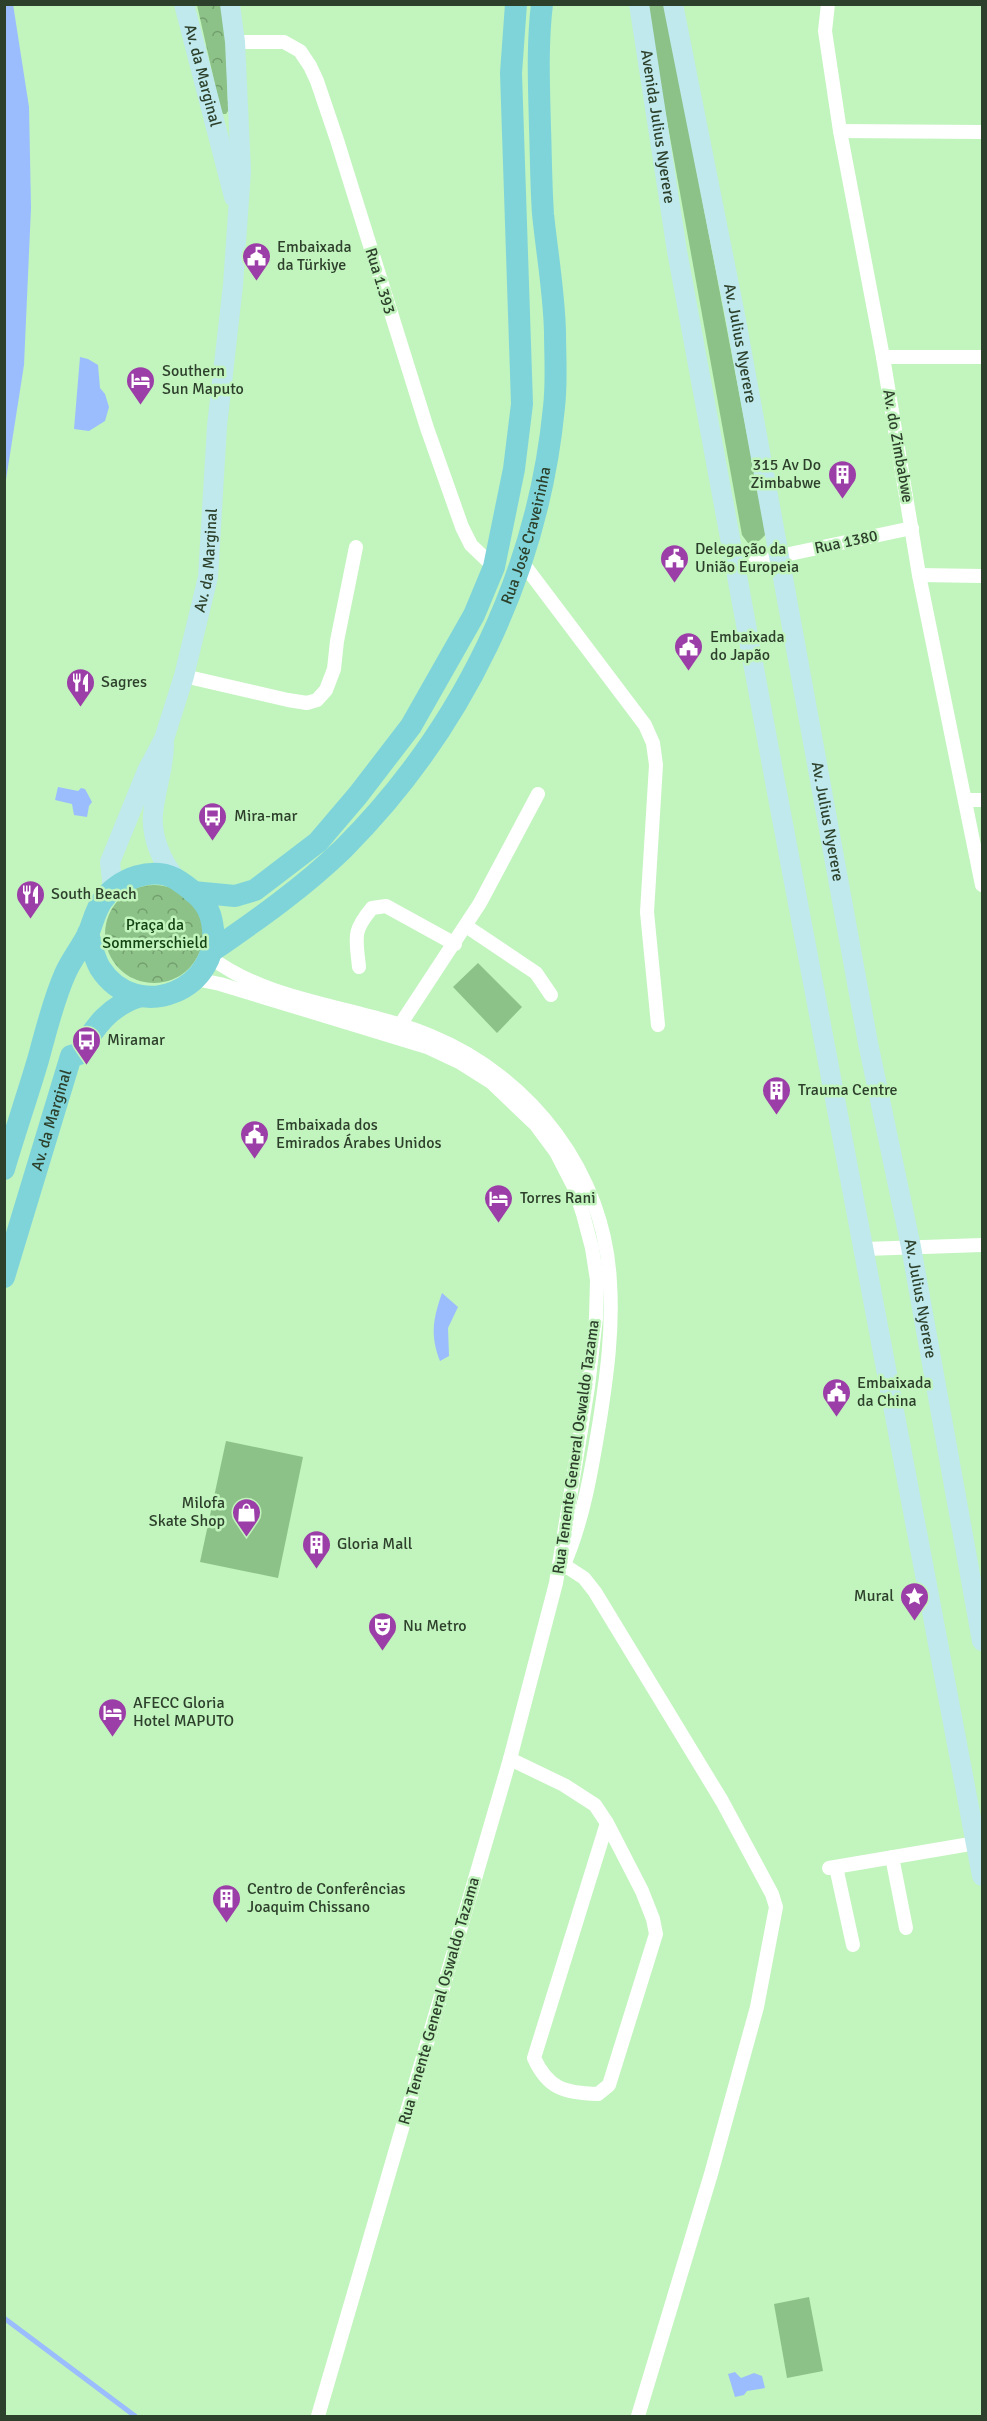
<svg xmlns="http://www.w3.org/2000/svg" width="987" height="2421" font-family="Signika,sans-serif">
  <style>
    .park { fill: url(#park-crowns) }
    .garden { fill: #8cc287 }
    .water { fill: #9bbdfd }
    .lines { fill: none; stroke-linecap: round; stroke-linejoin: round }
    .stream { stroke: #9bbdfd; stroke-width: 5 }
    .street { stroke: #fff; stroke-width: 14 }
    .secondary { stroke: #bfe9ec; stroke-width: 20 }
    .primary { stroke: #7fd4da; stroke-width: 22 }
    .labels { text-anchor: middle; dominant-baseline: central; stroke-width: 5; stroke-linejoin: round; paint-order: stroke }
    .street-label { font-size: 16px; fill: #2d402b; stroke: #c2f4be }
    .poi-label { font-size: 16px; fill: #2d402b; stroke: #c2f4be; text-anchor: start }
    .park-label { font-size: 16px; fill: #144313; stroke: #c2f4be }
  </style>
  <defs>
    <pattern id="park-crowns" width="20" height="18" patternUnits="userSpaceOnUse" patternTransform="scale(1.5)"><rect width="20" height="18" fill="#8cc287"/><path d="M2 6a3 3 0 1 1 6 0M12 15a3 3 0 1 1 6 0" fill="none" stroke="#739f6f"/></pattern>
  </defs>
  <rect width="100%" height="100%" fill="#c2f4be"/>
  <g class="park">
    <path d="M 197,5 L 225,5 L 228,111 L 226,114 L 223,114 L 221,111 Z"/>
    <circle cx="154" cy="934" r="49"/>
  </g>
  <g class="garden">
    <path d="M 646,5 L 665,5 L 766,534 C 760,541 757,543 748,543 L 742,535 Z"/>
    <path d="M 478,963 L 522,1007 L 497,1033 L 453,987 Z"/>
    <path d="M 226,1441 L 303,1457 L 278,1578 L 200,1562 Z"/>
    <path d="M 809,2297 L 823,2371 L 787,2378 L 774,2304 Z"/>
  </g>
  <g class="water">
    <path d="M 13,4 L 29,107 L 31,208 L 24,365 L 5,486 L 4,5 Z"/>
    <path d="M 80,357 L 88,359 L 98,365 L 100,388 L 105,394 L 109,407 L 105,421 L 89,431 L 74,429 Z"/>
    <path d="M 58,787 L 78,791 L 81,788 L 85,789 L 92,802 L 89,806 L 87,817 L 74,815 L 72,804 L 55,800 Z"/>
    <path d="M 442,1293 L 458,1307 L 448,1328 L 449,1356 L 440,1361 C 430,1335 433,1319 442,1293 Z"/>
    <path d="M 735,2372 L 741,2378 L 754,2373 L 762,2376 L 765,2388 L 747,2391 L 744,2395 L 735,2397 L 728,2374 Z"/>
  </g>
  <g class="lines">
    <path class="stream" d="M 4,2318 L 135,2416"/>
    <g class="street">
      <path d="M 828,4 L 825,31 L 840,131 L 883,357 L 919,575 L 982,885"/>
      <path d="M 235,42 L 284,42 L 300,51 L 310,66 L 317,81 L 337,140 L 427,428 L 462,527 L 471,545 L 494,567"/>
      <path d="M 840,131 L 982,132"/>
      <path d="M 883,357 L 982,357"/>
      <path d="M 522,562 L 645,725 L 653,743 L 656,765 L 647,912 L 658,1025"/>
      <path d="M 735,562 L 780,556 L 912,528"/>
      <path d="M 919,575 L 982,576"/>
      <path d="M 184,676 L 288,700 L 307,703 L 317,700 L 326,690 L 334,669 L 337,641 L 356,547"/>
      <path d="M 965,800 L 982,800"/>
      <path d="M 466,926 L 536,973 L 551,995"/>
      <path d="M 210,957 C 271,1004 361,1006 431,1036 C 531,1077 605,1173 610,1283 C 613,1329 607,1374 600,1419 C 592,1468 583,1523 562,1569"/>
      <path d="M 359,967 C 356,937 352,932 372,908 L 386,906 L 455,944"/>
      <path d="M 196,979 L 220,984 L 427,1047 L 461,1063 L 491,1082 L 536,1125 L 556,1152 L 574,1187 L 583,1214 L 592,1248 L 597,1280 L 596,1318 L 588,1387 L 556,1583 L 510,1759 L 318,2416"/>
      <path d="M 400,1025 L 480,903 L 538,794"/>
      <path d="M 865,1249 L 982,1245"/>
      <path d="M 564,1565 L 584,1578 L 595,1592 L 722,1801 L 772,1894 L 776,1907 L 757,2007 L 711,2174 L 638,2416"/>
      <path d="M 510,1759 L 564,1785 L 595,1805 L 607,1823 L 642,1891 L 653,1919 L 656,1934 L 609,2085 L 598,2094 C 565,2093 548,2089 534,2058 L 607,1823"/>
      <path d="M 892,1857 L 906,1928"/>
      <path d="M 836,1867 L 853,1945"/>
      <path d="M 829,1868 L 976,1843"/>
    </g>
    <g class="secondary">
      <path id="s1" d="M 184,4 L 234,197"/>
      <path id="s2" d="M 639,4 L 677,251 L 776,787 L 982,1876"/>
      <path id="s3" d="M 673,4 L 735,315 L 868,1043 L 911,1247 L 982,1641"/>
      <path d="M 164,744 C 164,769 155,790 153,814 C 151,837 162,862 176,879"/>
      <path id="s4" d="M 113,889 L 110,862 L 147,771 L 164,739 L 184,676 L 208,577 L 217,426 L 233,285 L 241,171 L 235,42 L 230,4"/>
    </g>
    <g class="primary">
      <path d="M 193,892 L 235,896 L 255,890 L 318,842 L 358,795 L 411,726 L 474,615 L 494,567 L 514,469 L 522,404 L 511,73 L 516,4"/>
      <path id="s5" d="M 212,951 C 257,920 304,887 343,849 C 462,730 538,574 554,407 C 557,382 555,356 555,332 C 554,292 547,253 543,214 C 541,185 541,156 540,128 C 539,87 537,45 542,4"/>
      <path d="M 4,1169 C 15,1132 27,1097 38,1060 C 46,1031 53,1001 65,974 C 71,960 81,948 88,934 C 93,923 95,911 102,901 C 117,879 155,864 179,881 C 194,891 209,903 212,922 C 225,989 137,1026 100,968 C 94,958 91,944 88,933"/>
      <path id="s6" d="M 4,1277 L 71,1056 L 79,1054 C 94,1027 110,1005 141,996"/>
    </g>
  </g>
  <defs>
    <symbol id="civic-pin" viewBox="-11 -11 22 30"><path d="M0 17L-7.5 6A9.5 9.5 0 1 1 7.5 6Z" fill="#9c3ea8" stroke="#c2f4be"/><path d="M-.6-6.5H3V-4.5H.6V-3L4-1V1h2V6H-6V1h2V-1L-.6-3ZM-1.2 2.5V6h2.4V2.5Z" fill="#fff"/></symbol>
    <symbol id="hotel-pin" viewBox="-11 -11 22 30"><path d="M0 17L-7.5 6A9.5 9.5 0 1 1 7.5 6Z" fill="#9c3ea8" stroke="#c2f4be"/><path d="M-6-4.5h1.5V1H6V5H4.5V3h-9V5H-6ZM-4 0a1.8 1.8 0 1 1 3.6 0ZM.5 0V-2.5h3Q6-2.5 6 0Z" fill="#fff"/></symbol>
    <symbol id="building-pin" viewBox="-11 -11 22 30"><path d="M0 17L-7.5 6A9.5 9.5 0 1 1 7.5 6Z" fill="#9c3ea8" stroke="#c2f4be"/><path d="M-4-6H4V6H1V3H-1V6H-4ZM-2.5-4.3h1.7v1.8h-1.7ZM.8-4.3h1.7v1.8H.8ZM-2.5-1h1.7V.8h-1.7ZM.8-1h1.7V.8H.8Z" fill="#fff"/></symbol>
    <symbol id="restaurant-pin" viewBox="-11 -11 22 30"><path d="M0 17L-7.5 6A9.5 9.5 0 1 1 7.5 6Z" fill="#9c3ea8" stroke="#c2f4be"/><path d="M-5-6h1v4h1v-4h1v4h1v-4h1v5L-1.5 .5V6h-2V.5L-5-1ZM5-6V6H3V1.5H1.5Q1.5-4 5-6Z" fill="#fff"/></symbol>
    <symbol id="bus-pin" viewBox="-11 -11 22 30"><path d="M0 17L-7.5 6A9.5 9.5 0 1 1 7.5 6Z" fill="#9c3ea8" stroke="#c2f4be"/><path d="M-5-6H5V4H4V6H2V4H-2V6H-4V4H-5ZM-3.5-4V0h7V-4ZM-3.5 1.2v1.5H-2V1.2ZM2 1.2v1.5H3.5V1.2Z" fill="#fff"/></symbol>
    <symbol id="shop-pin" viewBox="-11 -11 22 30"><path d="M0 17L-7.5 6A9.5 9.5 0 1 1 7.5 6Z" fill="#9c3ea8" stroke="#c2f4be"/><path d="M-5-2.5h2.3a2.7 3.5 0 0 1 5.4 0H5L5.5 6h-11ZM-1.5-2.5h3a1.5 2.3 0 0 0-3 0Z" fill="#fff"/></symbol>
    <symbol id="sight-pin" viewBox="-11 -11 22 30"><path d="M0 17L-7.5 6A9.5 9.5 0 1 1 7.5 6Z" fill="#9c3ea8" stroke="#c2f4be"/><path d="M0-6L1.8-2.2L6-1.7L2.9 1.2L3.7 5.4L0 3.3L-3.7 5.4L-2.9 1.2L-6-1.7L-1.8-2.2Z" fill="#fff"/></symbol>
    <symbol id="theatre-pin" viewBox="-11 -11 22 30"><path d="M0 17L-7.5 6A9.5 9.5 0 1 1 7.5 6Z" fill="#9c3ea8" stroke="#c2f4be"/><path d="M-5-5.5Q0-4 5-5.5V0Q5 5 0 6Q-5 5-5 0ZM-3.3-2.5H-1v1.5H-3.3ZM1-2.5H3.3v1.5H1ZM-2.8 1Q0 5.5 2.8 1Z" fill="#fff"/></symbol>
  </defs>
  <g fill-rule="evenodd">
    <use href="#civic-pin" x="240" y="240" width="33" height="45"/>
    <use href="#hotel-pin" x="124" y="364" width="33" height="45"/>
    <use href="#building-pin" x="826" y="458" width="33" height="45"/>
    <use href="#civic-pin" x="658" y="542" width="33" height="45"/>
    <use href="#civic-pin" x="672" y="630" width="33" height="45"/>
    <use href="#restaurant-pin" x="64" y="666" width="33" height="45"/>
    <use href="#bus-pin" x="196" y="800" width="33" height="45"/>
    <use href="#restaurant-pin" x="14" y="878" width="33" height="45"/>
    <use href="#bus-pin" x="70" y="1024" width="33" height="45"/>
    <use href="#building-pin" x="760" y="1074" width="33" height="45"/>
    <use href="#civic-pin" x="238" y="1118" width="33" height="45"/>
    <use href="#hotel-pin" x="482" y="1182" width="33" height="45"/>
    <use href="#civic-pin" x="820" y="1376" width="33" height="45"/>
    <use href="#shop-pin" x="230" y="1496" width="33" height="45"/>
    <use href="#building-pin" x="300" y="1528" width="33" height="45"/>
    <use href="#sight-pin" x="898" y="1580" width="33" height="45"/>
    <use href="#theatre-pin" x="366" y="1610" width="33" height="45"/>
    <use href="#hotel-pin" x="96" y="1696" width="33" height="45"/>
    <use href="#building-pin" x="210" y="1882" width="33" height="45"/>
  </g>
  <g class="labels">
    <g class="street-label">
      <text stroke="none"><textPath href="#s1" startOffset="74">Av. da Marginal</textPath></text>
      <text stroke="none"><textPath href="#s2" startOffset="124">Avenida Julius Nyerere</textPath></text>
      <text transform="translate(380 281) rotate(73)">Rua 1.393</text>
      <text stroke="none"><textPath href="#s3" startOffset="346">Av. Julius Nyerere</textPath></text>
      <text transform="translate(898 446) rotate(80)">Av. do Zimbabwe</text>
      <text stroke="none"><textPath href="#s5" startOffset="534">Rua José Craveirinha</textPath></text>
      <text transform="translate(846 542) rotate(-12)">Rua 1380</text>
      <text stroke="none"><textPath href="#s4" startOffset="346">Av. da Marginal</textPath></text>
      <text stroke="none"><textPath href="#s3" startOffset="832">Av. Julius Nyerere</textPath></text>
      <text stroke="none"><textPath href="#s6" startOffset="164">Av. da Marginal</textPath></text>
      <text stroke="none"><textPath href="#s3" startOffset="1318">Av. Julius Nyerere</textPath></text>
      <text transform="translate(576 1447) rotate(-82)">Rua Tenente General Oswaldo Tazama</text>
      <text transform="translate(439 2001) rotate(-74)">Rua Tenente General Oswaldo Tazama</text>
    </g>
    <g class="poi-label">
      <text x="277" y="247">Embaixada<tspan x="277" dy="18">da Türkiye</tspan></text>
      <text x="162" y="371">Southern<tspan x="162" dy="18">Sun Maputo</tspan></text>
      <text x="821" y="465" text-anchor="end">315 Av Do<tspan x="821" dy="18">Zimbabwe</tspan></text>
      <text x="695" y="549">Delegação da<tspan x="695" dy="18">União Europeia</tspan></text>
      <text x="710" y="637">Embaixada<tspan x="710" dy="18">do Japão</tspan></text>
      <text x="101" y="682">Sagres</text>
      <text x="234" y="816">Mira-mar</text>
      <text x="51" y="894">South Beach</text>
      <text x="107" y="1040">Miramar</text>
      <text x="798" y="1090">Trauma Centre</text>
      <text x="276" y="1125">Embaixada dos<tspan x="276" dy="18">Emirados Árabes Unidos</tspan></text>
      <text x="520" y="1198">Torres Rani</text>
      <text x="857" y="1383">Embaixada<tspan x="857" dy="18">da China</tspan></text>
      <text x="225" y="1503" text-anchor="end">Milofa<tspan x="225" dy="18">Skate Shop</tspan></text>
      <text x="337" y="1544">Gloria Mall</text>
      <text x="894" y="1596" text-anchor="end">Mural</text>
      <text x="403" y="1626">Nu Metro</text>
      <text x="133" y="1703">AFECC Gloria<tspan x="133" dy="18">Hotel MAPUTO</tspan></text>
      <text x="247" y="1889">Centro de Conferências<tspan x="247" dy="18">Joaquim Chissano</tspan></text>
    </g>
    <g class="park-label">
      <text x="155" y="925">Praça da<tspan x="155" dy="18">Sommerschield</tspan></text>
    </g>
  </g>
  <rect width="987" height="2421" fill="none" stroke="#2d402b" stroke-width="12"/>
</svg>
